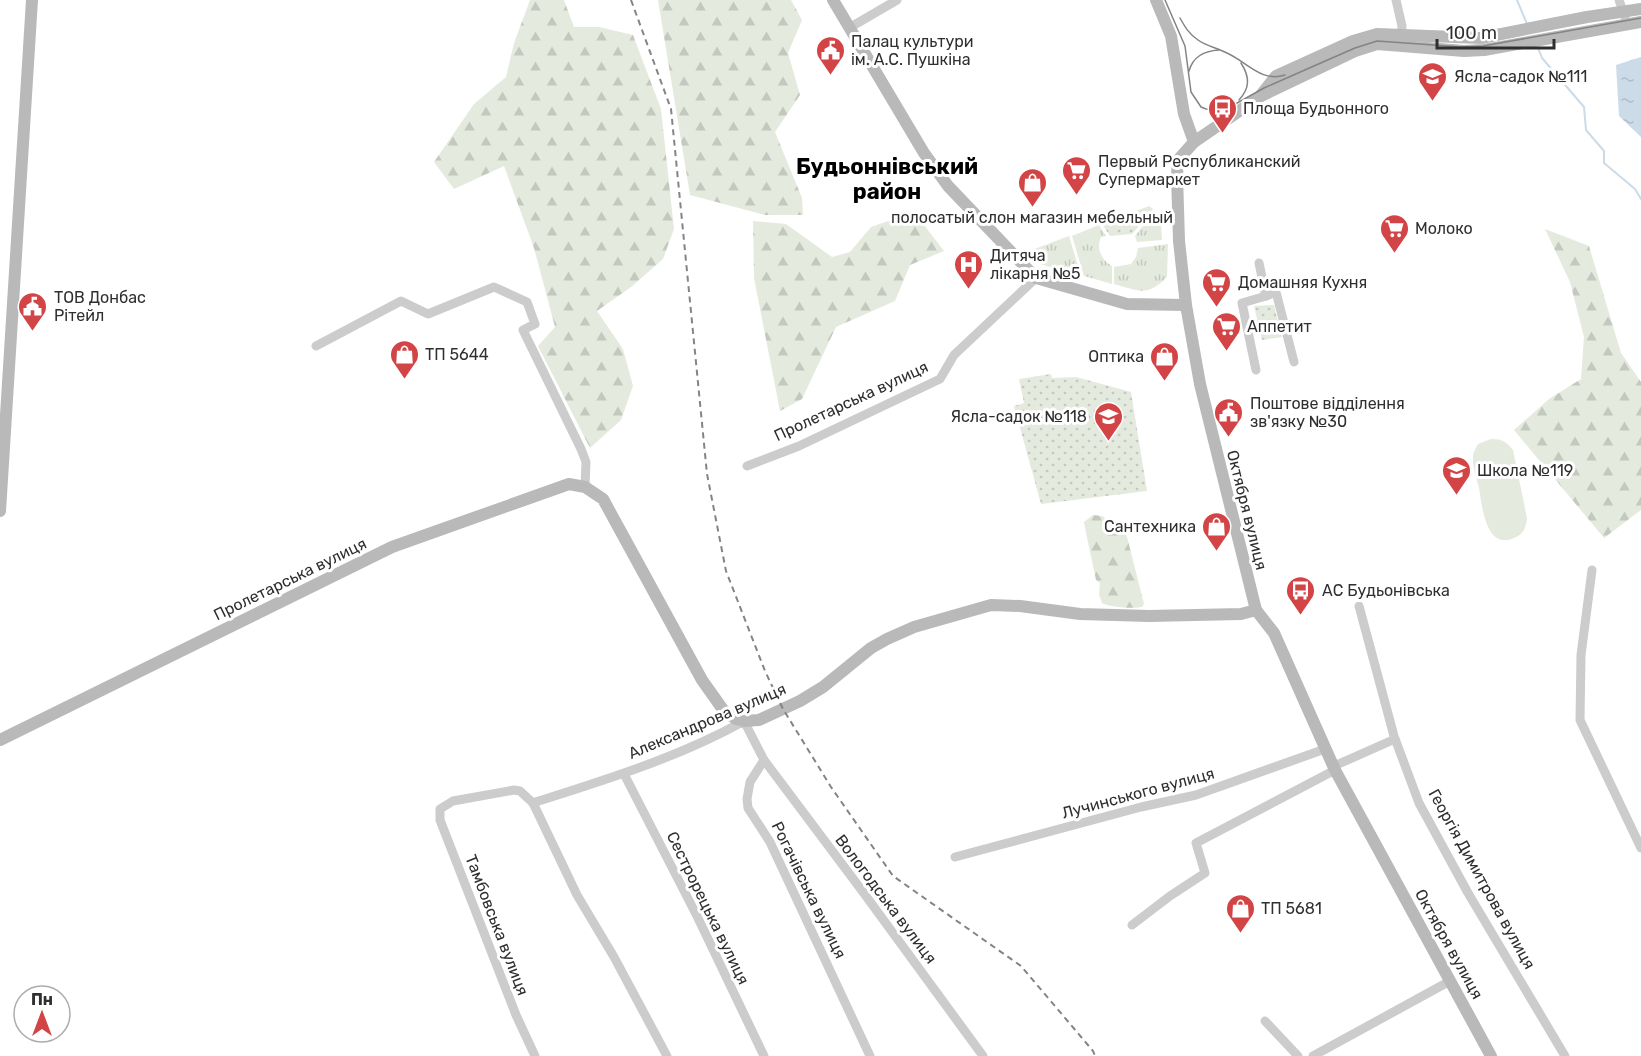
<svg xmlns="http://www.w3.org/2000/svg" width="1641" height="1056" font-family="Rubik,sans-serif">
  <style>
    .grass { fill: url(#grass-tufts) }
    .forest { fill: url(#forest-firs) }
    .park { fill: url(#park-dots) }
    .pitch { fill: #e4eade }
    .water { fill: url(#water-ripples) }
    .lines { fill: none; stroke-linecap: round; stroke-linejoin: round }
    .stream { stroke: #ccdbe8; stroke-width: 2 }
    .street { stroke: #ccc; stroke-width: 9 }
    .secondary { stroke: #b9b9b9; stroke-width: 12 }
    .tram { stroke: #848484; stroke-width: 1.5 }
    .rail { stroke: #848484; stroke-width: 2; stroke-dasharray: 6 4.5; stroke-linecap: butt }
    .labels { text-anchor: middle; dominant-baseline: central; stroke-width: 6; stroke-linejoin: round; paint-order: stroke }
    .poi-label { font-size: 16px; fill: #2f2f2f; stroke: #fff; text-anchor: start }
    .street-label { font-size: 16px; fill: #2f2f2f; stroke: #fff }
    .district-label { font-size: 22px; font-weight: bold; fill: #000; stroke: #fff }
  </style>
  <defs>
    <pattern id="grass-tufts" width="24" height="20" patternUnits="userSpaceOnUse" patternTransform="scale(1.5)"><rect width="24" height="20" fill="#e4eade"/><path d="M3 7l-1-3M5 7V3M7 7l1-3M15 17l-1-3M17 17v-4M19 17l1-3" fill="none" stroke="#c4c9bf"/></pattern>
    <pattern id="forest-firs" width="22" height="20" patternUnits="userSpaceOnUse" patternTransform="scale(1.5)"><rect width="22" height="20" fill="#e4eade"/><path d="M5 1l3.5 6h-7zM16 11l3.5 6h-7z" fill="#c4c9bf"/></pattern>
    <pattern id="park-dots" width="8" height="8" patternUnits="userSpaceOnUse" patternTransform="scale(1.5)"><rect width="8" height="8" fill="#e4eade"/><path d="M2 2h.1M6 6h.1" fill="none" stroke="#c4c9bf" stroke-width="1.8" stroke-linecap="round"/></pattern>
    <pattern id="water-ripples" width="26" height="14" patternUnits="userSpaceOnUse" patternTransform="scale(1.5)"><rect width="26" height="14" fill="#ccdbe8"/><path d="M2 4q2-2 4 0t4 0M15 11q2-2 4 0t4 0" fill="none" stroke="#b0bcc7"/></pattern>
  </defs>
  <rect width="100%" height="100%" fill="#fff"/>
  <g class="grass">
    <path d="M 1149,206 L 1153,209 L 1140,225 L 1131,213 Z"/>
    <path d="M 1099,225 L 1106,236 L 1101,237 C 1096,248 1101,260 1112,266 L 1112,284 L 1084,276 L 1072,236 Z"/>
    <path d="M 1161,225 L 1162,240 L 1137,242 L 1135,236 L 1143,226 Z"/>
    <path d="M 1069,236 L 1081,276 L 1040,264 L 1034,260 L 1032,250 Z"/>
    <path d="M 1168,244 L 1167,277 C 1147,297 1139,291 1114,284 L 1114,267 L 1131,264 L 1136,257 L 1138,248 Z"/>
  </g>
  <g class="forest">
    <path d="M 530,0 L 564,0 L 574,27 L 599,27 L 633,35 L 661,109 L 674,229 L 663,259 L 631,287 L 597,311 L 623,349 L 633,386 L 621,420 L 590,448 L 538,346 L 555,327 L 534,248 L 504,166 L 454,189 L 434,162 L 474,104 L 506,77 L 514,43 Z"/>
    <path d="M 658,0 L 791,0 L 802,20 L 788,53 L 800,95 L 775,132 L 802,198 L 803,215 L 765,215 L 690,195 Z"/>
    <path d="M 914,212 L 944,251 L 910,265 L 895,301 L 836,327 L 802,399 L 780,411 L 754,278 L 753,221 L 786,224 L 832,257 L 850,252 L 871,227 Z"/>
    <path d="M 1545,229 L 1589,246 L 1621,353 L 1641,382 L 1641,510 L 1604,538 L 1514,430 L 1549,399 L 1581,379 L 1584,337 L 1570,282 Z"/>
    <path d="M 1093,515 L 1102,516 L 1108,520 C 1116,521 1120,522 1125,529 L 1144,604 L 1142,607 C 1133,609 1109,607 1102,603 L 1099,594 L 1100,583 L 1096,580 L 1085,528 L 1084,522 Z"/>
  </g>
  <g class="park">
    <path d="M 1128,214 L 1138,227 L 1132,234 L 1110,236 L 1102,224 Z"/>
    <path d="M 1274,305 L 1282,337 L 1262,340 L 1254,306 Z"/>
    <path d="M 1051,374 L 1052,378 L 1076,377 L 1131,392 L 1147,491 L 1041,504 L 1014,406 L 1024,403 L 1019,379 Z"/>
  </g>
  <path class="pitch" d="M 1491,439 C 1502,439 1507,442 1513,450 L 1527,518 C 1526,527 1524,533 1516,537 C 1486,553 1482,506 1479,488 C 1477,478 1472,467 1473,457 C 1473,452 1476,448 1478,444 Z"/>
  <path class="water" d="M 1641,57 L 1641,137 L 1619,116 L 1616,65 Z"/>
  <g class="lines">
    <g class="stream">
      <path d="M 1517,0 L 1527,24"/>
      <path d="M 1537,45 L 1542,58 L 1584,107 L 1586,130 L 1604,151 L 1604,163 L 1635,189 L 1641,199"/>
    </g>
    <g class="street">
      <path d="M 1396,0 L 1402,26 L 1401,41"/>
      <path d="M 1619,0 L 1625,17"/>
      <path d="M 849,28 L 897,0"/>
      <path d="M 1266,296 L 1276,292 L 1294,362"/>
      <path d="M 316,346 L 401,301 L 428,314 L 494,287 L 527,302 L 535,324 L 523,330 L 581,449 L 586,462 L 585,487"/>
      <path d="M 1256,370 L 1242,303 L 1266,296 L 1259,263"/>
      <path d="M 747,466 L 799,446 L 940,379 L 954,355 L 1036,278"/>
      <path d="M 1592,570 L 1581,655 L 1580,720 L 1641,848"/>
      <path d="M 1359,606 L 1394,736 L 1419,803 L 1468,893 L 1565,1056"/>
      <path d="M 764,760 L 863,892 L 983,1056"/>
      <path d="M 1334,766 L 1395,739"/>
      <path d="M 624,774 L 697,916 L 764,1056"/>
      <path d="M 533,803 L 577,895 L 614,957 L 667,1056"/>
      <path d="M 955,857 L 1141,807 L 1196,795 L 1325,749"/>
      <path d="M 1132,925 L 1170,896 L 1205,873 L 1196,843 L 1335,770"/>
      <path d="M 1265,1021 L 1298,1056"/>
      <path d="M 535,1056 L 516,1015 L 440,820 L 440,809 L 453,801 L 514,790 L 520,791 L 533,803 C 604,780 678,758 744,721 L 764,760 L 750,782 L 747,799 L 748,808 L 770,842 L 870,1056"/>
      <path d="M 1313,1056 L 1450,981"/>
    </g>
    <g class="secondary">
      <path d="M 833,0 L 924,153 L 948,186 L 1036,278 L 1127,304 L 1186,305"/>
      <path d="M 1156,0 L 1171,36 L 1184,114 L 1194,142"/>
      <path d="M 1261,95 L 1276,76 L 1353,41 L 1377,34 L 1481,38 L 1587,17 L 1641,9"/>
      <path d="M 0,511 L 32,0"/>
      <path d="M 0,740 L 392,547 L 569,484 L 585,487 L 603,499 L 702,680 L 724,711 L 736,719 L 744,721 L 759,720 L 800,701 L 823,687 L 871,648 L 887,639 L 914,627 L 991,605 L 1020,606 L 1080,614 L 1149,616 L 1241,614 L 1256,610"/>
      <path d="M 1491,1056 L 1335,770 L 1274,633 L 1256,610 L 1200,384 L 1186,305 L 1179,241 L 1177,175 L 1178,160 L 1194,142 L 1261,96 L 1355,51 L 1377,44 L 1464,51 L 1484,50 L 1641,22"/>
    </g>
    <g class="tram">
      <path d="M 1165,0 L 1185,46 L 1191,92 L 1201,107 L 1206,109 L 1218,110 L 1230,107 L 1264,88 L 1323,62 L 1355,48 L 1377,41 L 1462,47 L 1483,46 L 1641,18"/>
      <path d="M 1180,18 C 1185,27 1189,34 1198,40 C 1206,46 1218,48 1227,53 C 1247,62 1262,83 1285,75"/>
      <path d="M 1189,71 C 1193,56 1204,51 1219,50"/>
      <path d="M 1239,100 C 1250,88 1250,77 1241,63"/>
    </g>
    <path class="rail" d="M 631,0 L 671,109 L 707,474 L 726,571 L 765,671 L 783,709 L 831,787 L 893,876 L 1021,966 L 1093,1051 L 1095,1056"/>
  </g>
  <defs>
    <symbol id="civic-pin" viewBox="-11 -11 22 30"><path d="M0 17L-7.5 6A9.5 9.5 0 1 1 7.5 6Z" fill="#d24445" stroke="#fff"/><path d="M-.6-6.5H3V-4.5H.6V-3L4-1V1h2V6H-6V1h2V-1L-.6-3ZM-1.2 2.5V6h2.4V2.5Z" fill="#fff"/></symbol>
    <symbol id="school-pin" viewBox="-11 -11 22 30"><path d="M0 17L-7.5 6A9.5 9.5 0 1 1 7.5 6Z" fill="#d24445" stroke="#fff"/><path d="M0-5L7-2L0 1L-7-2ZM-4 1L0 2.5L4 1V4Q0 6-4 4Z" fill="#fff"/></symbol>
    <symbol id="bus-pin" viewBox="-11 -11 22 30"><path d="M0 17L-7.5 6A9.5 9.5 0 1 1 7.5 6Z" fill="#d24445" stroke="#fff"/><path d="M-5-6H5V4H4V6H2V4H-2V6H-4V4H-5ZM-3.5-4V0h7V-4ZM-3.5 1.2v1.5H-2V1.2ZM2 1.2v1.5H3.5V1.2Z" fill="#fff"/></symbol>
    <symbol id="supermarket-pin" viewBox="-11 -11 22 30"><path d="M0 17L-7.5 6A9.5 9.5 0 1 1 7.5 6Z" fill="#d24445" stroke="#fff"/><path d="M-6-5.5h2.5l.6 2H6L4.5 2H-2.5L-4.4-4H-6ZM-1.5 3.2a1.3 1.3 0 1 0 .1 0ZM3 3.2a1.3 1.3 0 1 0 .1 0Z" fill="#fff"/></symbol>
    <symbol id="shop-pin" viewBox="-11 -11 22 30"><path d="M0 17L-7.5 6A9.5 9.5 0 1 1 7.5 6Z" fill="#d24445" stroke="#fff"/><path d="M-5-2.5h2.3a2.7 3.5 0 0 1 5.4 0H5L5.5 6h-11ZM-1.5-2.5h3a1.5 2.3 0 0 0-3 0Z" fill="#fff"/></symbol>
    <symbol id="hospital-pin" viewBox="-11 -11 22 30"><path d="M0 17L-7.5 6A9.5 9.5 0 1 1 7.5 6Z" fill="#d24445" stroke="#fff"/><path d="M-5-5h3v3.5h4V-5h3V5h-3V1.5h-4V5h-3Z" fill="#fff"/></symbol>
  </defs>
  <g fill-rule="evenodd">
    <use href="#civic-pin" x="814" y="34" width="33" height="45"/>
    <use href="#school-pin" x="1416" y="60" width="33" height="45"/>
    <use href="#bus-pin" x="1206" y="92" width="33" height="45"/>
    <use href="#supermarket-pin" x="1060" y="154" width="33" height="45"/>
    <use href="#shop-pin" x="1016" y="166" width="33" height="45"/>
    <use href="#supermarket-pin" x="1378" y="212" width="33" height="45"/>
    <use href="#hospital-pin" x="952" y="248" width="33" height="45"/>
    <use href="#supermarket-pin" x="1200" y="266" width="33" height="45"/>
    <use href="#civic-pin" x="16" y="290" width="33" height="45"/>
    <use href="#supermarket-pin" x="1210" y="310" width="33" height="45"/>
    <use href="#shop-pin" x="388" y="338" width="33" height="45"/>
    <use href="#shop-pin" x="1148" y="340" width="33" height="45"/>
    <use href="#civic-pin" x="1212" y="396" width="33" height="45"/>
    <use href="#school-pin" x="1092" y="400" width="33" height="45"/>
    <use href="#school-pin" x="1440" y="454" width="33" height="45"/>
    <use href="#shop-pin" x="1200" y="510" width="33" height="45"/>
    <use href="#bus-pin" x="1284" y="574" width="33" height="45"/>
    <use href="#shop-pin" x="1224" y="892" width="33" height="45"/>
  </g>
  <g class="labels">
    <g class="poi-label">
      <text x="851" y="41">Палац культури<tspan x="851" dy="18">ім. А.С. Пушкіна</tspan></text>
      <text x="1454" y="76">Ясла-садок №111</text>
      <text x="1243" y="108">Площа Будьонного</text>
      <text x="1098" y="161">Первый Республиканский<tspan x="1098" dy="18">Супермаркет</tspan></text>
      <text x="1032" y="217" text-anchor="middle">полосатый слон магазин мебельный</text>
      <text x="1415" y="228">Молоко</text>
      <text x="990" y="255">Дитяча<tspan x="990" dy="18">лікарня №5</tspan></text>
      <text x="1238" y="282">Домашняя Кухня</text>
      <text x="54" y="297">ТОВ Донбас<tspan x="54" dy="18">Рітейл</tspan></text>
      <text x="1247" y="326">Аппетит</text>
      <text x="425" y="354">ТП 5644</text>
      <text x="1144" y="356" text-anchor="end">Оптика</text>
      <text x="1250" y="403">Поштове відділення<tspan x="1250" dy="18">зв'язку №30</tspan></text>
      <text x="1087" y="416" text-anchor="end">Ясла-садок №118</text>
      <text x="1477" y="470">Школа №119</text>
      <text x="1196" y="526" text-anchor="end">Сантехника</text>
      <text x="1322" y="590">АС Будьонівська</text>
      <text x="1261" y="908">ТП 5681</text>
    </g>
    <g class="street-label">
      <text transform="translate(851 401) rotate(-25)">Пролетарська вулиця</text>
      <text transform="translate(1247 510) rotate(76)">Октября вулиця</text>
      <text transform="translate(290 579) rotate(-26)">Пролетарська вулиця</text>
      <text transform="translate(707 721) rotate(-23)">Александрова вулиця</text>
      <text transform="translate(1138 793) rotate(-15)">Лучинського вулиця</text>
      <text transform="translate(1482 879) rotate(61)">Георгія Димитрова вулиця</text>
      <text transform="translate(809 890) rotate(64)">Рогачівська вулиця</text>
      <text transform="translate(886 899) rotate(53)">Вологодська вулиця</text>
      <text transform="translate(708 908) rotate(64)">Сестрорецька вулиця</text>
      <text transform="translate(497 925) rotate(69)">Тамбовська вулиця</text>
      <text transform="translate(1449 944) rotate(61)">Октября вулиця</text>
    </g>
    <g class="district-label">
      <text x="887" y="166">Будьоннівський<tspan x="887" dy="25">район</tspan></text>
    </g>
  </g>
  <g transform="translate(42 1014)"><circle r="28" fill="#ffffff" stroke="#acacac" stroke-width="1.5"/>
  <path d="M0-4.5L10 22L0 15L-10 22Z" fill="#d24445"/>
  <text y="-9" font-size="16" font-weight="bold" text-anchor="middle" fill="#2f2f2f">Пн</text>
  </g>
  <path d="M1437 39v9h117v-9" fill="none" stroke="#2f2f2f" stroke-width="3"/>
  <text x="1446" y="39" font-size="18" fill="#2f2f2f" stroke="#ffffff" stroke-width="4.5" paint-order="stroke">100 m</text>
</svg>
